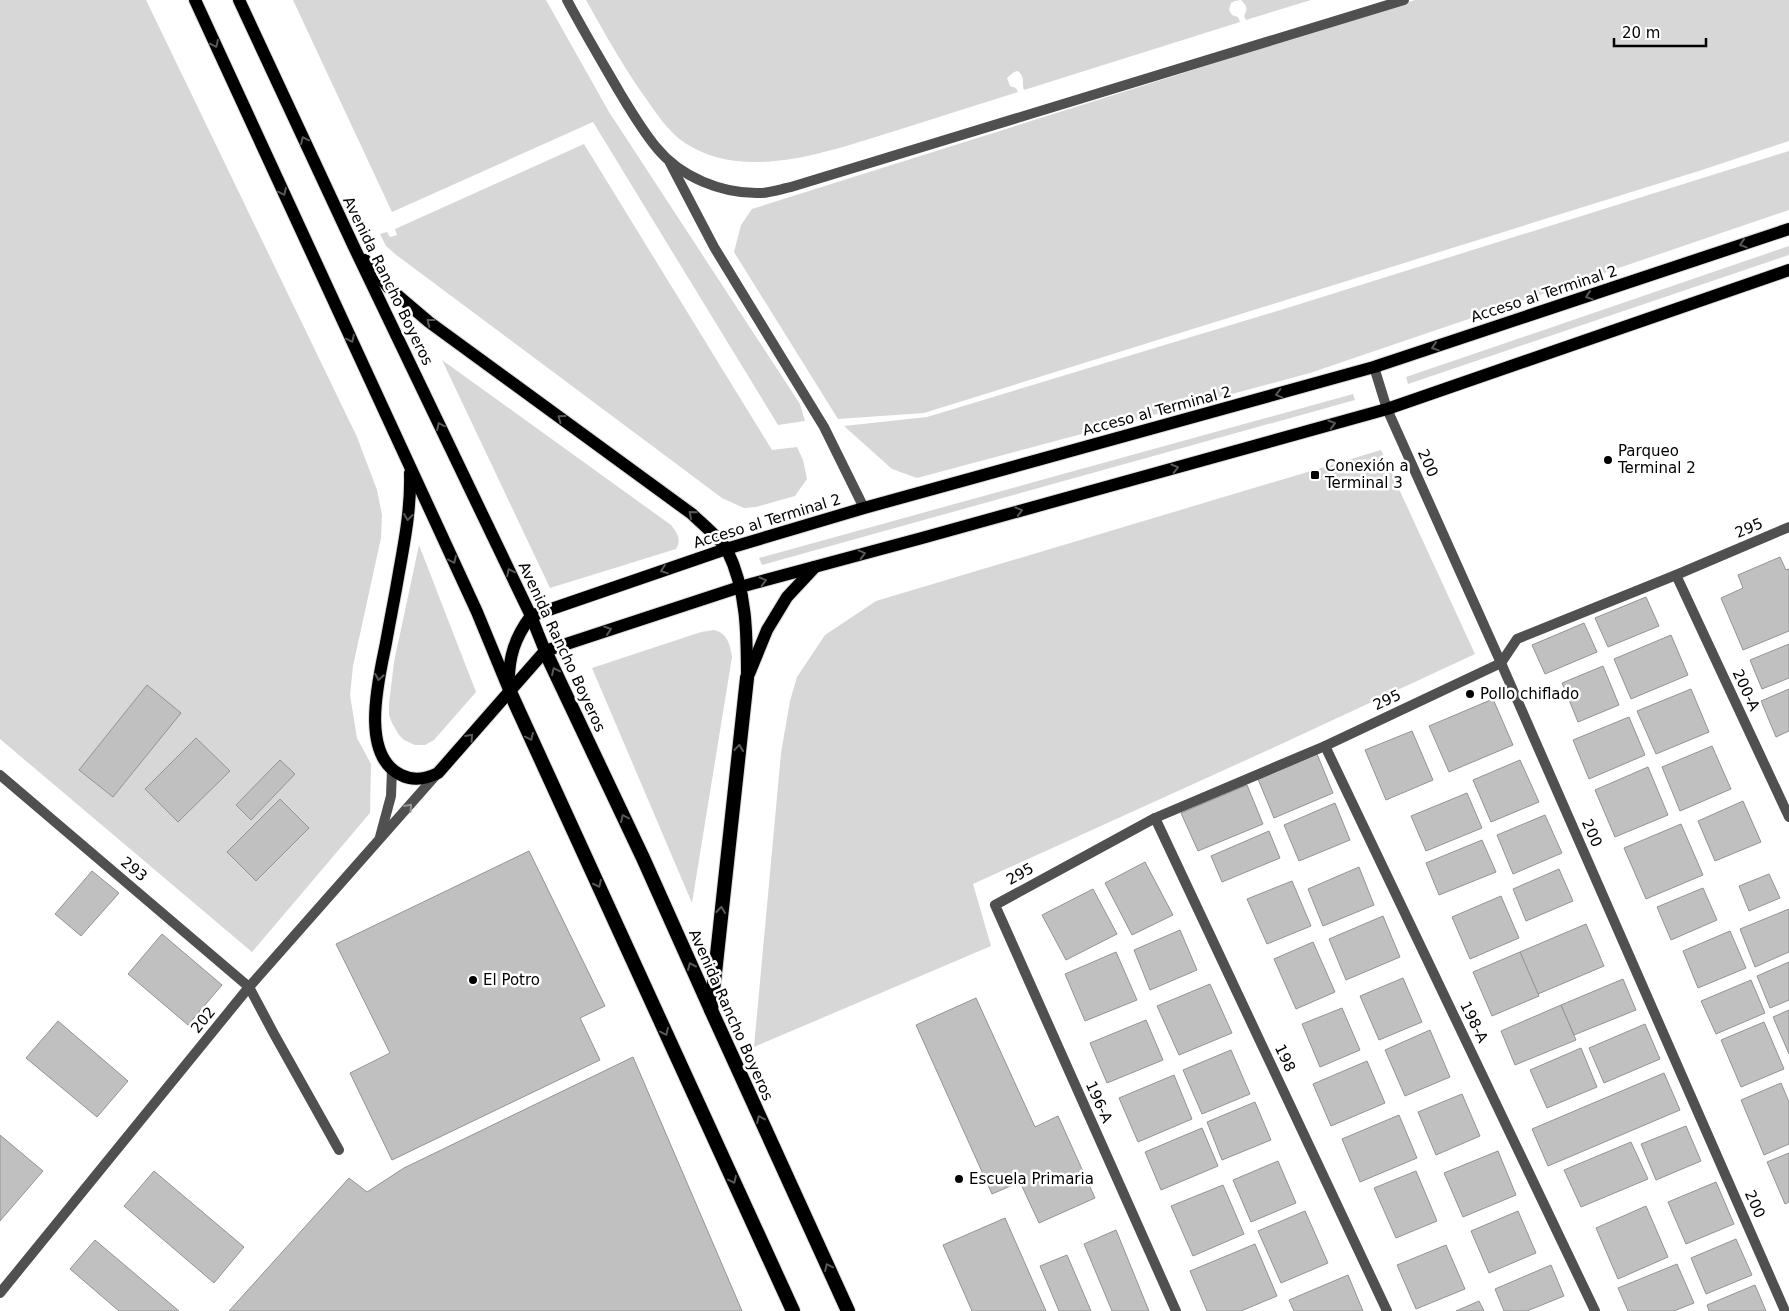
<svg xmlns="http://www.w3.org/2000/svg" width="1789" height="1311" font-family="'DejaVu Sans',sans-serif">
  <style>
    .green { fill: #d7d7d7 }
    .building { fill: #c0c0c0; stroke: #949494 }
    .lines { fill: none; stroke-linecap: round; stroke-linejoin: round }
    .primary-casing { stroke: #dbdbdb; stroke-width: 14 }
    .trunk-casing { stroke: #dbdbdb; stroke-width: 16 }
    .service { stroke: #505050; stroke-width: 10 }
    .minor { stroke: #505050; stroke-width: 10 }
    .tertiary { stroke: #505050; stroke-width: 10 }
    .primary { stroke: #000; stroke-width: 12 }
    .trunk { stroke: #000; stroke-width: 14 }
    .oneway { stroke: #595959 }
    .oneway2 { stroke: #969696 }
    .poi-dot { fill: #000; stroke: #fff; stroke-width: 2 }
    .labels { text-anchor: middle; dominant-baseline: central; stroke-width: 5; stroke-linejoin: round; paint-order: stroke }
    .street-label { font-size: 15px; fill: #000; stroke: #fff }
    .poi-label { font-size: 15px; fill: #000; stroke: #fff; text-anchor: start }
  </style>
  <rect width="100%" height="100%" fill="#fff"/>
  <g class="green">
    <path d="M 0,0 L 146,0 L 357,437 L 377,490 L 382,515 L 381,538 L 353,666 L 350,695 L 357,738 L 371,764 L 370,813 L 252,952 L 0,739 Z"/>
    <path d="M 293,0 L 546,0 L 609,112 L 800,404 L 805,421 L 778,425 L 593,122 L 392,212 Z"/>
    <path d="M 586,0 L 1311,0 L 1246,20 L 1244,16 C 1248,9 1247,6 1241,0 L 1235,1 L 1231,3 L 1229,10 L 1232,15 L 1238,17 L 1240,22 L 1024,90 C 1021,82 1026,78 1018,71 L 1014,72 L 1007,78 L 1010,86 L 1016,88 L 1018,92 C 978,105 938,117 898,130 C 835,149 747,184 685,143 C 669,132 658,116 647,100 C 624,68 605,34 586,0 Z"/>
    <path d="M 1415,0 L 1789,0 L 1789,141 L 1702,170 L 924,413 L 838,419 L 734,252 L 741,225 L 752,209 Z"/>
    <path d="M 584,144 L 772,450 L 797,447 L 803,460 L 807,479 L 795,496 L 756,507 L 744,508 L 722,498 L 395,254 L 386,246 L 380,234 L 387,232 L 390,237 L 397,235 L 395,229 Z"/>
    <path d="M 1789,151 L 1789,210 L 1310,373 L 917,478 L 892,469 L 844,426 L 927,417 L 1287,308 Z"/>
    <path d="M 1789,246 L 1789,255 L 1408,384 L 1406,377 Z"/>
    <path d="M 442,360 L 671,525 C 677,533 682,539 676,549 L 550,588 Z"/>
    <path d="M 1353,394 L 1355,400 L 762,565 L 759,558 Z"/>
    <path d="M 1381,450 L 1475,654 L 1266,751 L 973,884 L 991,946 L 754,1047 L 781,753 L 790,701 L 797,677 L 825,635 L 876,601 Z"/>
    <path d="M 419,545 L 476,692 L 434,740 L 425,745 L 415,745 L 404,740 L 399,735 L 392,723 L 389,715 L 389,704 L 394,662 Z"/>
    <path d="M 714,630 C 727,633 730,644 732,657 L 692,903 L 592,668 L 701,632 Z"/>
  </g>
  <g class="building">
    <path d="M 1780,557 L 1786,570 L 1789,569 L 1789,631 L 1743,650 L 1721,598 L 1743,588 L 1738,575 Z"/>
    <path d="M 1646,597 L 1659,626 L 1608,647 L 1595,618 Z"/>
    <path d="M 1584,623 L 1597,652 L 1545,674 L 1532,645 Z"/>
    <path d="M 1671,635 L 1688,675 L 1631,699 L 1614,659 Z"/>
    <path d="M 1789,644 L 1789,678 L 1762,689 L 1750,660 Z"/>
    <path d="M 1603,666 L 1619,705 L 1578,722 L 1562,683 Z"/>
    <path d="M 147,685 L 181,713 L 113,797 L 79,770 Z"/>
    <path d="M 1691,689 L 1709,732 L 1656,754 L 1637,711 Z"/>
    <path d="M 1789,689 L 1789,731 L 1776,737 L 1761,701 Z"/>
    <path d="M 1493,699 L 1513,745 L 1449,772 L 1429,726 Z"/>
    <path d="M 1629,717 L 1645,755 L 1589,779 L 1573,740 Z"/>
    <path d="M 1412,731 L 1433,780 L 1386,800 L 1365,750 Z"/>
    <path d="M 196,738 L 230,771 L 178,822 L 145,789 Z"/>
    <path d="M 1712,746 L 1731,789 L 1680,811 L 1662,767 Z"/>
    <path d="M 1317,754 L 1333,793 L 1274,818 L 1258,779 Z"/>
    <path d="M 280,760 L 295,774 L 251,820 L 236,805 Z"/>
    <path d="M 1520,760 L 1539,802 L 1491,822 L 1473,780 Z"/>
    <path d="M 1648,767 L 1668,815 L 1615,837 L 1595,790 Z"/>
    <path d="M 1247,785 L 1263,824 L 1198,851 L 1181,813 Z"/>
    <path d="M 1467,793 L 1482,828 L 1426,851 L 1411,816 Z"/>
    <path d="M 280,799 L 309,828 L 256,881 L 227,852 Z"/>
    <path d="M 1743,801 L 1761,842 L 1715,861 L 1698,821 Z"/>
    <path d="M 1335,803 L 1350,840 L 1299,861 L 1284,825 Z"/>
    <path d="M 1545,815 L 1562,853 L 1513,874 L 1497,835 Z"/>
    <path d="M 1681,824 L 1703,875 L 1646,899 L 1624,848 Z"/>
    <path d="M 1269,831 L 1280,858 L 1222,882 L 1211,856 Z"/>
    <path d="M 1482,840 L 1496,872 L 1439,895 L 1426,863 Z"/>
    <path d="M 529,851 L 605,1006 L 580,1018 L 600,1060 L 392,1160 L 350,1073 L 390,1053 L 336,944 Z"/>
    <path d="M 1145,862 L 1173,915 L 1132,935 L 1105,883 Z"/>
    <path d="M 1359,867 L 1374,905 L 1323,926 L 1308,889 Z"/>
    <path d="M 1559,869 L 1573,901 L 1526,921 L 1513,889 Z"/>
    <path d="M 92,871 L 119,893 L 81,936 L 55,914 Z"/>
    <path d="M 1769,874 L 1780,898 L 1749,911 L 1739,886 Z"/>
    <path d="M 1292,881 L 1311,926 L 1267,944 L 1247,899 Z"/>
    <path d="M 1703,888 L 1717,920 L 1671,940 L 1657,907 Z"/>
    <path d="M 1093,889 L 1117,934 L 1066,960 L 1042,915 Z"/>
    <path d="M 1501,896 L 1519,938 L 1470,959 L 1452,917 Z"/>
    <path d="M 1789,909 L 1789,952 L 1755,967 L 1740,929 Z"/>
    <path d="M 1383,916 L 1400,957 L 1346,980 L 1329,939 Z"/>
    <path d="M 1586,924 L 1604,966 L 1538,994 L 1520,952 Z"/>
    <path d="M 1180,930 L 1197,970 L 1150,990 L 1134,950 Z"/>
    <path d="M 1730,931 L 1746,968 L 1698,988 L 1683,951 Z"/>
    <path d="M 162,934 L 222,985 L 188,1025 L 128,974 Z"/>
    <path d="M 1313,942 L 1335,992 L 1296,1009 L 1274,959 Z"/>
    <path d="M 1116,952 L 1137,1000 L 1085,1021 L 1065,974 Z"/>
    <path d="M 1520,952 L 1539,996 L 1492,1016 L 1473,972 Z"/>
    <path d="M 1789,962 L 1789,1000 L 1770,1008 L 1757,976 Z"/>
    <path d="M 1403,978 L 1422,1022 L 1379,1040 L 1360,996 Z"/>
    <path d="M 1623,979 L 1636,1010 L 1574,1035 L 1561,1005 Z"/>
    <path d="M 1751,980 L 1765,1013 L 1716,1034 L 1701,1001 Z"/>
    <path d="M 1210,984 L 1232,1033 L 1179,1055 L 1157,1006 Z"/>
    <path d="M 976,998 L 1035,1127 L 1058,1116 L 1095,1198 L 1039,1223 L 1020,1182 L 992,1194 L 916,1025 Z"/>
    <path d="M 1561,1005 L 1576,1040 L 1515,1065 L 1501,1031 Z"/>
    <path d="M 1342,1008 L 1360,1050 L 1320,1067 L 1302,1024 Z"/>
    <path d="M 1789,1010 L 1789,1054 L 1773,1017 Z"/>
    <path d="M 1146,1020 L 1163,1060 L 1107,1083 L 1090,1043 Z"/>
    <path d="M 58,1021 L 128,1081 L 97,1117 L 26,1058 Z"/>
    <path d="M 1764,1022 L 1784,1069 L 1741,1087 L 1721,1040 Z"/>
    <path d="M 1645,1024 L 1660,1059 L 1604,1083 L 1589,1048 Z"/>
    <path d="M 1430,1030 L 1450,1077 L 1405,1096 L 1385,1050 Z"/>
    <path d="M 1581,1048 L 1597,1087 L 1547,1108 L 1530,1070 Z"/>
    <path d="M 1231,1050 L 1250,1094 L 1202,1114 L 1183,1070 Z"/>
    <path d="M 633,1057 L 742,1311 L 229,1311 L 349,1178 L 367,1192 L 404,1168 Z"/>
    <path d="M 1367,1061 L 1385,1103 L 1331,1126 L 1313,1084 Z"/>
    <path d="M 1664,1073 L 1680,1110 L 1548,1166 L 1532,1129 Z"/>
    <path d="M 1174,1075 L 1192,1119 L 1138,1142 L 1119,1098 Z"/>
    <path d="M 1781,1083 L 1789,1102 L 1789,1144 L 1764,1155 L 1741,1100 Z"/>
    <path d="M 1462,1094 L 1480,1136 L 1436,1155 L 1418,1112 Z"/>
    <path d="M 1255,1102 L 1271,1140 L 1222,1160 L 1207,1122 Z"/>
    <path d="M 1399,1115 L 1417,1158 L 1360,1182 L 1342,1139 Z"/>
    <path d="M 1686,1126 L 1701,1161 L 1656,1180 L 1641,1144 Z"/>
    <path d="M 1202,1128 L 1218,1166 L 1161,1190 L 1145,1152 Z"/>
    <path d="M 0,1135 L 43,1171 L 0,1221 Z"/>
    <path d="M 1631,1142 L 1648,1179 L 1581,1207 L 1564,1170 Z"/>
    <path d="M 1498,1151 L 1516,1195 L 1463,1217 L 1444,1173 Z"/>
    <path d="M 1789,1153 L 1789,1202 L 1785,1204 L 1767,1162 Z"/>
    <path d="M 1278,1161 L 1296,1203 L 1251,1222 L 1233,1180 Z"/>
    <path d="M 154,1171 L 244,1247 L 214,1283 L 124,1206 Z"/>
    <path d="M 1416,1171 L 1437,1221 L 1396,1238 L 1374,1188 Z"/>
    <path d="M 1716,1182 L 1734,1224 L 1686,1244 L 1668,1202 Z"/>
    <path d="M 1223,1185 L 1244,1234 L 1193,1256 L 1171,1206 Z"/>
    <path d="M 1646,1206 L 1668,1257 L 1618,1279 L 1596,1228 Z"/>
    <path d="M 1305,1211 L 1328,1263 L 1281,1283 L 1258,1231 Z"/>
    <path d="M 1518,1211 L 1536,1253 L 1489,1273 L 1471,1231 Z"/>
    <path d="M 1005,1218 L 1046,1311 L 972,1311 L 943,1245 Z"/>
    <path d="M 1116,1230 L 1149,1311 L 1112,1311 L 1084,1244 Z"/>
    <path d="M 1736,1239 L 1752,1275 L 1706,1294 L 1691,1258 Z"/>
    <path d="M 95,1240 L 179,1311 L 119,1311 L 70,1269 Z"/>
    <path d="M 1255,1244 L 1277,1296 L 1241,1311 L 1207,1311 L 1190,1271 Z"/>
    <path d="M 1446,1245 L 1465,1289 L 1416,1309 L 1397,1265 Z"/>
    <path d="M 1067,1255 L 1091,1311 L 1059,1311 L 1040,1266 Z"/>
    <path d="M 1677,1264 L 1694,1303 L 1674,1311 L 1628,1311 L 1618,1288 Z"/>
    <path d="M 1551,1265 L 1564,1296 L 1527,1311 L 1504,1311 L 1495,1289 Z"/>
    <path d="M 1348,1275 L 1363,1311 L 1294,1311 L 1289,1300 Z"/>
    <path d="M 1755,1285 L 1766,1311 L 1709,1311 L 1707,1305 Z"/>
    <path d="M 1479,1301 L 1484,1311 L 1456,1311 Z"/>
  </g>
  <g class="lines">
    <defs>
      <g id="primary">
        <path d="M 195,0 L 477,612 L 510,692"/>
        <path d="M 239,0 L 354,247 L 531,616 L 545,651"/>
        <path d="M 365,260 L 389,288 L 429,322 L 692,514 C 701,523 722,540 727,550 C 747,590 747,635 747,678"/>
        <path d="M 410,473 C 411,507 405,539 399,572 C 395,596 390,620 386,643 C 379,678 359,755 401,775 C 413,781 426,779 438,773 L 545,651"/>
        <path d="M 531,616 L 726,549 L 864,508 L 1374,367 L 1789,229"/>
        <path d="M 545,651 L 740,587 L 922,538 L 1387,409 L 1789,270"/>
        <path d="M 749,674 L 767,630 L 787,597 L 815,567"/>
        <path d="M 509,685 C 508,658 515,637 531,616"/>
      </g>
      <g id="trunk">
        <path d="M 545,651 L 643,858 L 711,1010 L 848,1311"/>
        <path d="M 510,692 L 793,1311"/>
        <path d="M 711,1010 L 747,678"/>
      </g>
    </defs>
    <use href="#primary" class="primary-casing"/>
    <use href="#trunk" class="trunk-casing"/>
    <g class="service">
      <path d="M 567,0 C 584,32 602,62 620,93 C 631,111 642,130 656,147 C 680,177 722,194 760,193 C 770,193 781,189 791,187 L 1404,0"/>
      <path d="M 670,163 L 714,247 L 824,427 L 864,508"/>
      <path d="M 249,987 L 274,1034 L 339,1150"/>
    </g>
    <g class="minor">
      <path d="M 1374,367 L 1387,409 L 1501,663 L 1785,1311"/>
      <path d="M 1676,575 L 1789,817"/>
      <path d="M 1325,746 L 1595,1311"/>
      <path d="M 0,775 L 249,987"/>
      <path d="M 1155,818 L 1387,1311"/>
      <path d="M 1176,1311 L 995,905 L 1155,818 L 1325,746 L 1501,663 L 1517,639 L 1676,575 L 1789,527"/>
    </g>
    <g class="tertiary">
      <path d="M 380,837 L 391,796 L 392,770"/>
      <path d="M 0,1293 L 249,987 L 437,774"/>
    </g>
    <use href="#primary" class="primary"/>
    <use href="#trunk" class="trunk"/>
  </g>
  <defs><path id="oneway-chevron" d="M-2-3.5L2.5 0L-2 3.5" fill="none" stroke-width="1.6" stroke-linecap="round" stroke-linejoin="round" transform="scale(1.25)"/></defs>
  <g class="oneway">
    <use href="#oneway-chevron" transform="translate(215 44) rotate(65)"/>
    <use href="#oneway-chevron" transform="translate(304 140) rotate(-115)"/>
    <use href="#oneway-chevron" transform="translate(283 192) rotate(65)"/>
    <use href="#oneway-chevron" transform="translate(1743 244) rotate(162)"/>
    <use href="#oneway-chevron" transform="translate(1589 296) rotate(162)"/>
    <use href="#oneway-chevron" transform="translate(430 322) rotate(-142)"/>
    <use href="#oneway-chevron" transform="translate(351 339) rotate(65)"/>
    <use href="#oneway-chevron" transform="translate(1435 347) rotate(162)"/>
    <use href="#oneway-chevron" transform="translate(1279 394) rotate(165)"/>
    <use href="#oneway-chevron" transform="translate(561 418) rotate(-144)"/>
    <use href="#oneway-chevron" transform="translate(1332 424) rotate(-16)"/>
    <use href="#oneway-chevron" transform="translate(440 426) rotate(-116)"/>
    <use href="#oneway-chevron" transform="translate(1175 468) rotate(-16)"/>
    <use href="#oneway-chevron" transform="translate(1019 511) rotate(-16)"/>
    <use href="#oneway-chevron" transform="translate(692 514) rotate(-139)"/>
    <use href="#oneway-chevron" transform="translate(408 517) rotate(97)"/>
    <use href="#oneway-chevron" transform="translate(862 554) rotate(-15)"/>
    <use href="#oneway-chevron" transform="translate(453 560) rotate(65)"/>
    <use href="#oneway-chevron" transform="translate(664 570) rotate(161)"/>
    <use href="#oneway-chevron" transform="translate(510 572) rotate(-116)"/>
    <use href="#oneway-chevron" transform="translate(763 581) rotate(-15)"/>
    <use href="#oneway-chevron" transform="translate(608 630) rotate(-18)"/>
    <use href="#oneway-chevron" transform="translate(555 671) rotate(-115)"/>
    <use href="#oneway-chevron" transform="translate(379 677) rotate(100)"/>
    <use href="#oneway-chevron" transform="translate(470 737) rotate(-48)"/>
    <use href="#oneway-chevron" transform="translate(530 737) rotate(65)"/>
    <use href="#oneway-chevron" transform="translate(739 748) rotate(-84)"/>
    <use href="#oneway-chevron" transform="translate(624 818) rotate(-115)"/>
    <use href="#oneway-chevron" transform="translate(598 884) rotate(65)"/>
    <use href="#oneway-chevron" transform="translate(721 910) rotate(-84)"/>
    <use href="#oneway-chevron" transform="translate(691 966) rotate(-114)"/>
    <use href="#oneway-chevron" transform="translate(665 1032) rotate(65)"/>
    <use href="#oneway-chevron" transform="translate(760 1119) rotate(-115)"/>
    <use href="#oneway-chevron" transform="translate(733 1180) rotate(65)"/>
    <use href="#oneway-chevron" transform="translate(828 1267) rotate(-115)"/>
  </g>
  <use class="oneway2" href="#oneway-chevron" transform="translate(409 807) rotate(-48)"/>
  <g class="poi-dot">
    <circle cx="1608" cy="460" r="5"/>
    <rect x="1310" y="470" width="10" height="10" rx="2.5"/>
    <circle cx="1470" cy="694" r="5"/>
    <circle cx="473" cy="980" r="5"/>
    <circle cx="959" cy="1179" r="5"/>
  </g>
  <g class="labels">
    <g class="street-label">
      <text transform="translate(388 281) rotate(64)">Avenida Rancho Boyeros</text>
      <text transform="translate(1544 294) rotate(-18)">Acceso al Terminal 2</text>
      <text transform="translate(1157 411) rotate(-15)">Acceso al Terminal 2</text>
      <text transform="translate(1428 463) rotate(66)">200</text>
      <text transform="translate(767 521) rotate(-17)">Acceso al Terminal 2</text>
      <text transform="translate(1749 528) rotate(-23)">295</text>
      <text transform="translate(562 647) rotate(65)">Avenida Rancho Boyeros</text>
      <text transform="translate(1746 690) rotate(65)">200-A</text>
      <text transform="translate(1387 700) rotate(-25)">295</text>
      <text transform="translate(1592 833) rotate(66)">200</text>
      <text transform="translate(134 869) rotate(40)">293</text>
      <text transform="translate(1020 874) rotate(-29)">295</text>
      <text transform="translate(731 1015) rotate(66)">Avenida Rancho Boyeros</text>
      <text transform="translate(203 1020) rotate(-51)">202</text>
      <text transform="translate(1474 1022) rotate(64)">198-A</text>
      <text transform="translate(1285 1058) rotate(65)">198</text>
      <text transform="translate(1099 1102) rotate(66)">196-A</text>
      <text transform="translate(1755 1204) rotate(66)">200</text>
    </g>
    <g class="poi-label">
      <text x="1618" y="451">Parqueo<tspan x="1618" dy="17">Terminal 2</tspan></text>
      <text x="1325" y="466">Conexión a<tspan x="1325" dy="17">Terminal 3</tspan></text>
      <text x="1480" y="694">Pollo chiflado</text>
      <text x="483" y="980">El Potro</text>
      <text x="969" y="1179">Escuela Primaria</text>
    </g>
  </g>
  <path d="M1614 38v8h92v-8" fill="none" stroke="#000000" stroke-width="2.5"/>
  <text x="1622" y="38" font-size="15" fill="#000000" stroke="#ffffff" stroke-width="4" paint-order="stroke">20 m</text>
</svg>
